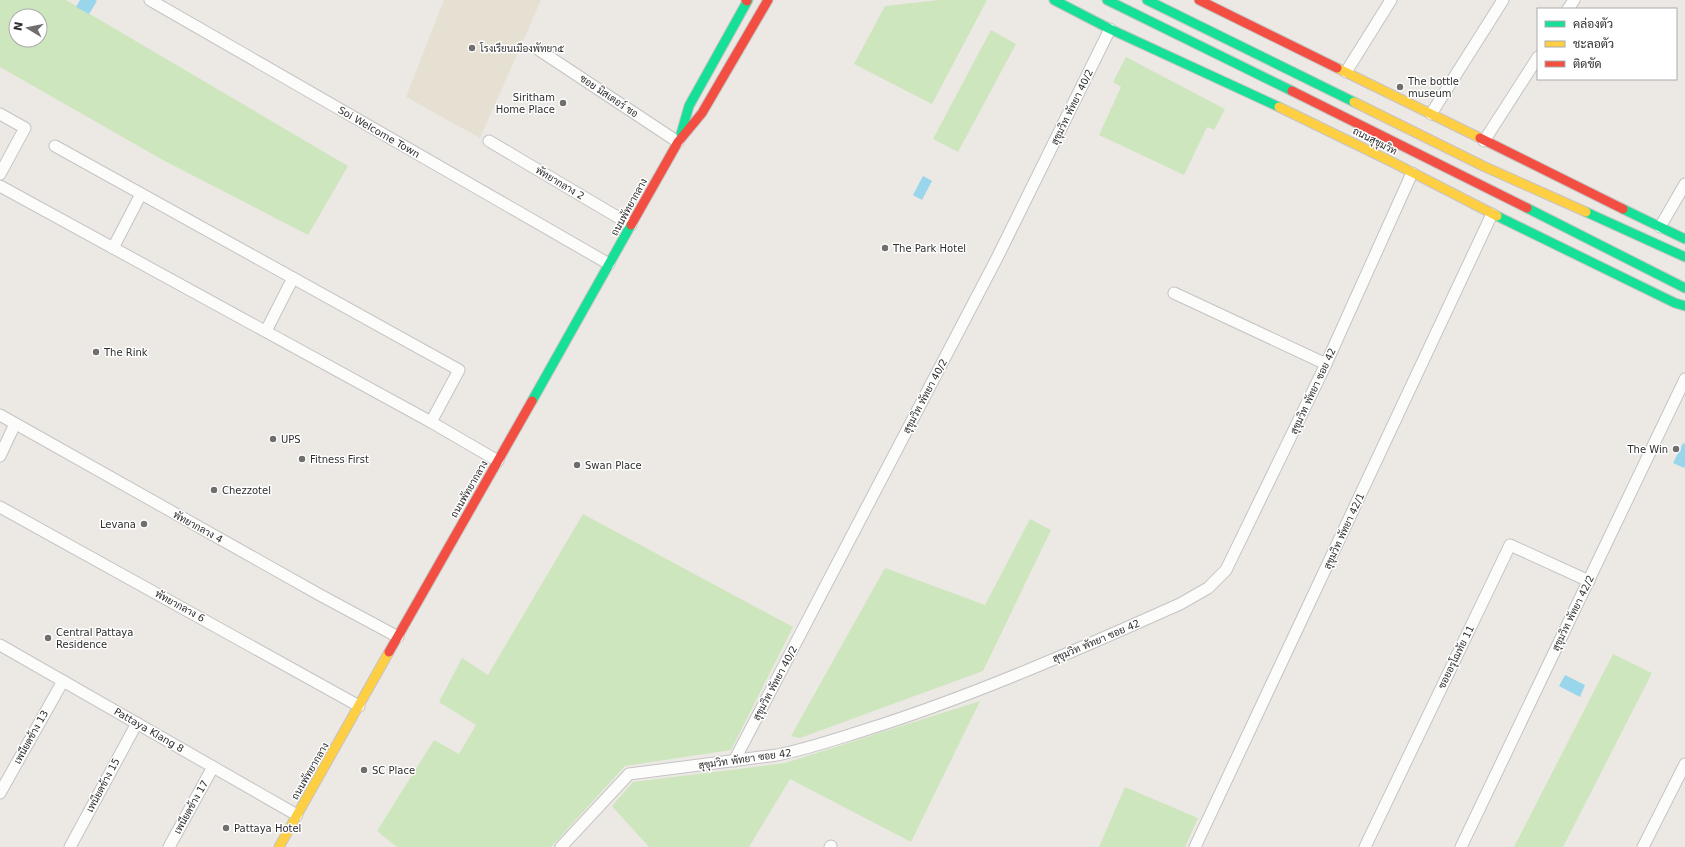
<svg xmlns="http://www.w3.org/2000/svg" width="1685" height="847" font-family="'DejaVu Sans',Sarabun,sans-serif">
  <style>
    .education { fill: #e6e0d3 }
    .green { fill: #cee6be; fill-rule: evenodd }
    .water { fill: #99d6ec }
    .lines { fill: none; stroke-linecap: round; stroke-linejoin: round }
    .street-casing { stroke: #c5c4c5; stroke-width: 13 }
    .fast-casing { stroke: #c5c4c5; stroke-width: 11 }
    .slow-casing { stroke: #c5c4c5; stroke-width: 11 }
    .jam-casing { stroke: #c5c4c5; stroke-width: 11 }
    .street { stroke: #fcfcfb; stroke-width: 11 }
    .fast { stroke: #16e098; stroke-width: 9 }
    .slow { stroke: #ffcf43; stroke-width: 9 }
    .jam { stroke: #f24e42; stroke-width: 9 }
    .poi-dot { fill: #706f6e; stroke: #fff; stroke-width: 1.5 }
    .labels { text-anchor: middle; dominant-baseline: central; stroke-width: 3; stroke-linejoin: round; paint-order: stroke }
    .poi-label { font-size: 10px; fill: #2e2e2e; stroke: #fff; text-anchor: start }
    .street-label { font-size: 10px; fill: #2e2e2e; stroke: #fff }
  </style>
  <rect width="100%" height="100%" fill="#ece8e4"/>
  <path class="education" d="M 444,0 L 541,0 L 480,138 L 406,97 Z"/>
  <g class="green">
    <path d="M 0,0 L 66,0 L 348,166 L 308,235 L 161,159 L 0,67 ZM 16,16 L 40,16 L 40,40 L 16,40 Z"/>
    <path d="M 939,0 L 987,0 L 932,104 L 854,64 L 885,6 Z"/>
    <path d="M 991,30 L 1016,44 L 958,152 L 933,139 Z"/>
    <path d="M 1126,57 L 1225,109 L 1214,130 L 1207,127 L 1184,175 L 1099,135 L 1121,87 L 1113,82 Z"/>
    <path d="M 583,514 L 793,627 L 731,750 L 625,766 L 551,847 L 397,847 L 377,831 L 434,740 L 459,754 L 476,725 L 439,702 L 462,658 L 488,675 Z"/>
    <path d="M 1030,519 L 1051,530 L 983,671 L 800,738 L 791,736 L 885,568 L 985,605 Z"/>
    <path d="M 1613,654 L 1652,673 L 1563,847 L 1514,847 Z"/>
    <path d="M 980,701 L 911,842 L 790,779 L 749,847 L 649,847 L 612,806 L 633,782 L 785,763 Z"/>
    <path d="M 1125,787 L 1198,818 L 1185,847 L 1099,847 Z"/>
  </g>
  <g class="water">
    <path d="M 80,0 L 95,0 L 97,1 L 89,14 L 76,7 Z"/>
    <path d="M 923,176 L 932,181 L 922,200 L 913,195 Z"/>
    <path d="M 1683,443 L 1685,444 L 1685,466 L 1684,468 L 1673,463 Z"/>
    <path d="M 1565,675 L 1585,685 L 1580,697 L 1559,686 Z"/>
  </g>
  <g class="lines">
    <defs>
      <g id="street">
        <path d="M 150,0 L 609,264"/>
        <path d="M 1568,9 L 1574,0"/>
        <path d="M 539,50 L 678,142"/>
        <path d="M 1346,72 L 1391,0"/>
        <path d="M 0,114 L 25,128 L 0,174"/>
        <path d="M 1431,114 L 1503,0"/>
        <path d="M 489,141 L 631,225"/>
        <path d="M 1484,141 L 1538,57"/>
        <path d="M 55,146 L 459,370 L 431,422"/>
        <path d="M 0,186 L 431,422 L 498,461"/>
        <path d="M 1660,227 L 1685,184"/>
        <path d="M 113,248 L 141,194"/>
        <path d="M 1174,293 L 1326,364"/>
        <path d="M 266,331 L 293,278"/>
        <path d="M 0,415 L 320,595 L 398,637"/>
        <path d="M 0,456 L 15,424"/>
        <path d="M 0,507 L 359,706"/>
        <path d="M 0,645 L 297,815"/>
        <path d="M 734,761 L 997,258 L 1110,29"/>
        <path d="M 0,793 L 63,681"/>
        <path d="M 70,847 L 137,723"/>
        <path d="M 169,847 L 213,767"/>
        <path d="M 561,847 L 629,774 L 777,755 C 807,749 836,739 865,730 C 973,696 1077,650 1180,604 L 1208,588 L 1226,570 L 1326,364 L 1412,173"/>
        <path d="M 830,847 L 831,846"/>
        <path d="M 1195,847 L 1492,214"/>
        <path d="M 1365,847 L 1510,545 L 1589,581"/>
        <path d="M 1461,847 L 1685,379"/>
        <path d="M 1643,847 L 1685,764"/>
      </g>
      <g id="fast">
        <path d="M 1054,0 L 1110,29 L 1279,107"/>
        <path d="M 1107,0 L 1292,91"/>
        <path d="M 1147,0 L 1354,102"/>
        <path d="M 681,134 L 689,106 L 748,0"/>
        <path d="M 1527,208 L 1685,288"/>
        <path d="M 1623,209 L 1685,239"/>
        <path d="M 1586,212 L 1685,257"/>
        <path d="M 1497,216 L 1675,303 L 1685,306"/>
        <path d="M 532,401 L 631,225"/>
      </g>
      <g id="slow">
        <path d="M 1337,68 L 1480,138"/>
        <path d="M 1354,102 L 1483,166 L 1586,212"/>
        <path d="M 1279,107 L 1392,162 L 1497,216"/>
        <path d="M 279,847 L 389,652"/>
      </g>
      <g id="jam">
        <path d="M 746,0 L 747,1"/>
        <path d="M 1199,0 L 1337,68"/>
        <path d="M 1292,91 L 1527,208"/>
        <path d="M 1480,138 L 1623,209"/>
        <path d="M 631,225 L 678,142 L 702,113 L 768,0"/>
        <path d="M 389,652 L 532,401"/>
      </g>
    </defs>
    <use href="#street" class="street-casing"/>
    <use href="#fast" class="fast-casing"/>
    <use href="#slow" class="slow-casing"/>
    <use href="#jam" class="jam-casing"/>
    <use href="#street" class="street"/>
    <use href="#fast" class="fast"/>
    <use href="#slow" class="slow"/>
    <use href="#jam" class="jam"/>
  </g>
  <g class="poi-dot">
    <circle cx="472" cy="48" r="4"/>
    <circle cx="1400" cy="87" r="4"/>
    <circle cx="563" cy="103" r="4"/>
    <circle cx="885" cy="248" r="4"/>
    <circle cx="96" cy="352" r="4"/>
    <circle cx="273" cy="439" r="4"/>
    <circle cx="1676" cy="449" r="4"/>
    <circle cx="302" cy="459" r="4"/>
    <circle cx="577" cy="465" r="4"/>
    <circle cx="214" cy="490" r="4"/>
    <circle cx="144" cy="524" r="4"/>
    <circle cx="48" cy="638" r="4"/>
    <circle cx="364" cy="770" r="4"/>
    <circle cx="226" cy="828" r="4"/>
  </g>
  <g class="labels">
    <g class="poi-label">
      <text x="480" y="48">โรงเรียนเมืองพัทยา๕</text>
      <text x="1408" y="81">The bottle<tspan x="1408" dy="12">museum</tspan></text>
      <text x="555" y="97" text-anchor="end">Siritham<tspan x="555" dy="12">Home Place</tspan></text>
      <text x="893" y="248">The Park Hotel</text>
      <text x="104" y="352">The Rink</text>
      <text x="281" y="439">UPS</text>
      <text x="1668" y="449" text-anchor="end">The Win</text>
      <text x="310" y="459">Fitness First</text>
      <text x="585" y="465">Swan Place</text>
      <text x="222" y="490">Chezzotel</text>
      <text x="136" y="524" text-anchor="end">Levana</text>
      <text x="56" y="632">Central Pattaya<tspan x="56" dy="12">Residence</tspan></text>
      <text x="372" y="770">SC Place</text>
      <text x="234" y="828">Pattaya Hotel</text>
    </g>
    <g class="street-label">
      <text transform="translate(609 96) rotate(34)">ซอย มิสเตอร์ ชอ</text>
      <text transform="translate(1072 107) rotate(-64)">สุขุมวิท พัทยา 40/2</text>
      <text transform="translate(379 132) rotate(30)">Soi Welcome Town</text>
      <text transform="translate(1375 141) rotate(27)">ถนนสุขุมวิท</text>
      <text transform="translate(560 183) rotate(31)">พัทยากลาง 2</text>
      <text transform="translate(629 207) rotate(-61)">ถนนพัทยากลาง</text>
      <text transform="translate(1313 391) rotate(-65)">สุขุมวิท พัทยา ซอย 42</text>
      <text transform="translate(925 396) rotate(-62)">สุขุมวิท พัทยา 40/2</text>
      <text transform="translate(469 489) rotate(-60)">ถนนพัทยากลาง</text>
      <text transform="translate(198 527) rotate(29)">พัทยากลาง 4</text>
      <text transform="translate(1344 531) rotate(-65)">สุขุมวิท พัทยา 42/1</text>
      <text transform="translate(180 606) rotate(29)">พัทยากลาง 6</text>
      <text transform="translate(1573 613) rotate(-64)">สุขุมวิท พัทยา 42/2</text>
      <text transform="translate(1096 641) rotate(-23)">สุขุมวิท พัทยา ซอย 42</text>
      <text transform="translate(1456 657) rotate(-64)">ซอยอรุโณทัย 11</text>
      <text transform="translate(775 683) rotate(-62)">สุขุมวิท พัทยา 40/2</text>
      <text transform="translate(149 730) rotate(30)">Pattaya Klang 8</text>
      <text transform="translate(31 737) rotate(-61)">เพนียดช้าง 13</text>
      <text transform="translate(745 759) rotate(-8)">สุขุมวิท พัทยา ซอย 42</text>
      <text transform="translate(310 771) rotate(-60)">ถนนพัทยากลาง</text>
      <text transform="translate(103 785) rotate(-62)">เพนียดช้าง 15</text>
      <text transform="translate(191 807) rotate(-61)">เพนียดช้าง 17</text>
    </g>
  </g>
  <rect x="1537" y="8" width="140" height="72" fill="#ffffff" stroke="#ababab"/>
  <rect x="1545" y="21" width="20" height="6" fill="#16e098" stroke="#ababab"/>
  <text x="1573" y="28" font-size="12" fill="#2e2e2e">คล่องตัว</text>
  <rect x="1545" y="41" width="20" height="6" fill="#ffcf43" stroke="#ababab"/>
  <text x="1573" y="48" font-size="12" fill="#2e2e2e">ชะลอตัว</text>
  <rect x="1545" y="61" width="20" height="6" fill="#f24e42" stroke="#ababab"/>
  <text x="1573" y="68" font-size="12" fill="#2e2e2e">ติดขัด</text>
  <g transform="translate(28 28) rotate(280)"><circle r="19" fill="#ffffff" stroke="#ababab"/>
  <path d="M0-3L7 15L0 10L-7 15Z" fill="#706f6e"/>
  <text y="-6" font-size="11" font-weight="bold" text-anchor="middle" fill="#2e2e2e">N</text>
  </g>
</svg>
